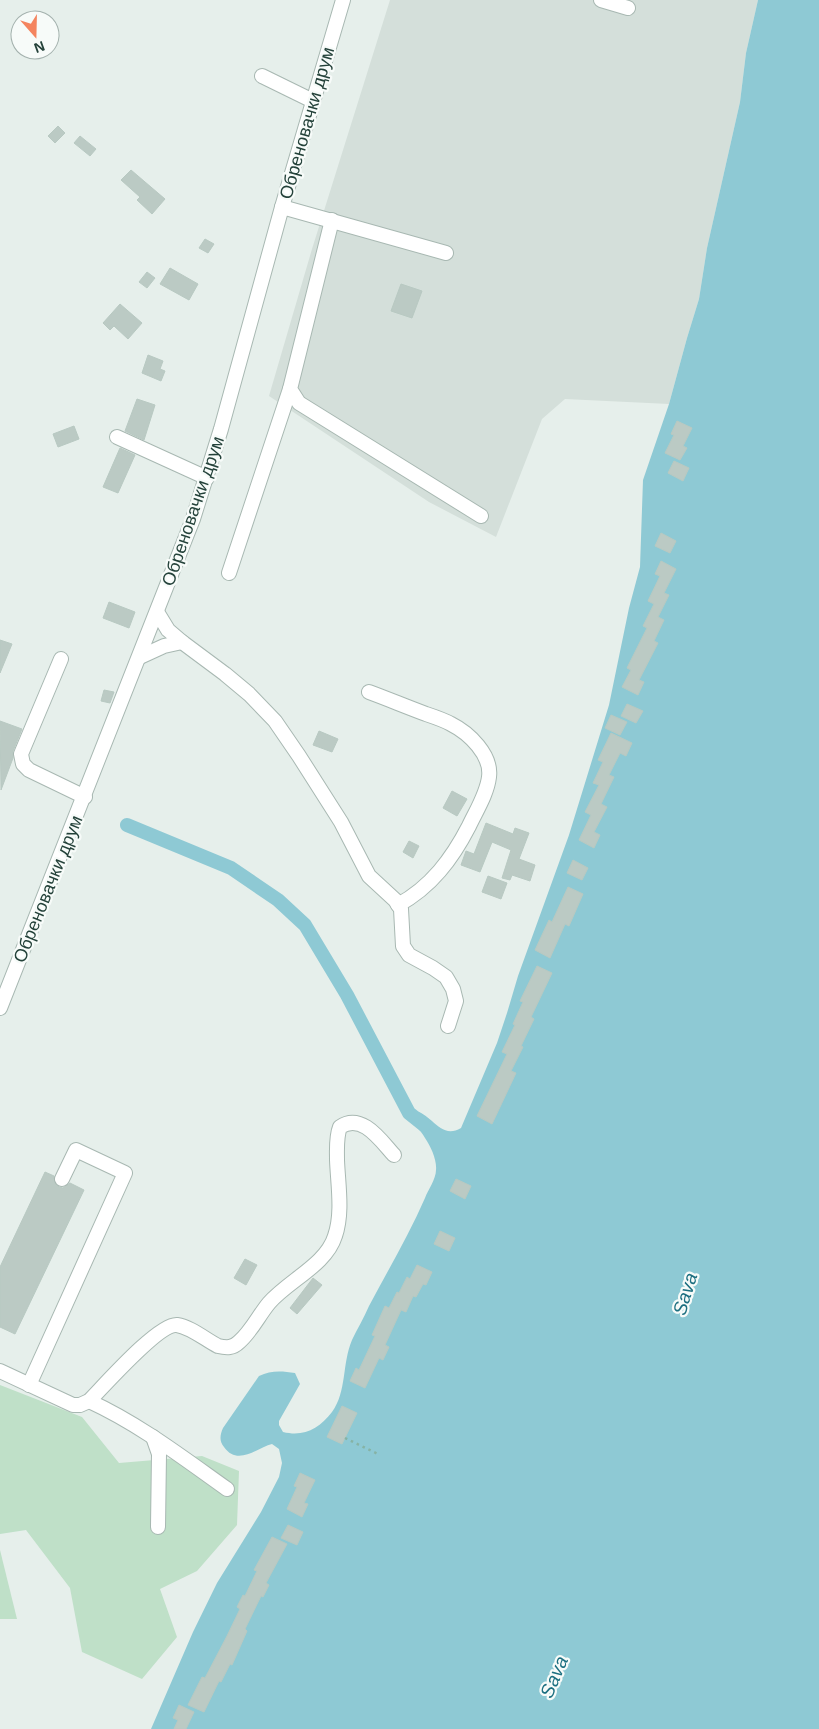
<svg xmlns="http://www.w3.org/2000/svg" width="819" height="1729" font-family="Arial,sans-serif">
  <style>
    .built { fill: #d4dfda }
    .green { fill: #bfe0c8 }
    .water { fill: #8ec9d4 }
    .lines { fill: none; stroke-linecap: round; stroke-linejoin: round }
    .canal { stroke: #8ec9d4; stroke-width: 14 }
    .building { fill: #bbcac4; stroke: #b8c9c2 }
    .minor-casing { stroke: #a8b8b2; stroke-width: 16 }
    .path { stroke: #86b3a5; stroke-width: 2.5; stroke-dasharray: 2.5 4; stroke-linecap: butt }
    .minor { stroke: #fff; stroke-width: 14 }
    .labels { text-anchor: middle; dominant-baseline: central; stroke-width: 4.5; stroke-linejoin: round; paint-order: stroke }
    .street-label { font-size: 18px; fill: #24423a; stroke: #f7fbf9 }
    .water-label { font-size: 19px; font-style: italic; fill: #1c6f80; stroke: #f7fbf9 }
  </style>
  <rect width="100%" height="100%" fill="#e6efeb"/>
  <path class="built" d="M 390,0 L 758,0 L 746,53 L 740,102 L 707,248 L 699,299 L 687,338 L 669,404 L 565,399 L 542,419 L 496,537 L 429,502 L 269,396 L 312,249 Z"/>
  <g class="green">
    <path d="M 0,1385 L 82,1417 L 119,1463 L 202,1456 L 239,1471 L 237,1525 L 197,1571 L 160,1589 L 177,1637 L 142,1679 L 82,1652 L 70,1588 L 26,1530 L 0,1534 Z"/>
    <path d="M 0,1550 L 17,1619 L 0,1619 Z"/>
  </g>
  <path class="water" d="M 758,0 L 819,0 L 819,1729 L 151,1729 L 193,1632 L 217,1583 L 261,1512 L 279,1477 L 282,1463 L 279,1449 L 272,1444 C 258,1447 238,1467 224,1447 C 219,1441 220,1435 223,1428 L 259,1376 C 271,1370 282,1371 295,1373 L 300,1384 L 279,1421 L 279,1425 L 283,1432 C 304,1437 319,1429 332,1412 C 347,1392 342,1363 352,1340 C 357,1329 364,1318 369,1306 C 388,1270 409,1235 425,1198 C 428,1190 436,1179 436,1170 C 437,1160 431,1147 425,1138 C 420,1129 412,1124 409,1113 L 412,1111 C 431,1110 439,1141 461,1128 L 497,1043 L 507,1013 L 518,976 L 569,835 L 609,705 L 629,608 L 640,567 L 643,480 L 669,404 L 687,338 L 699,299 L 707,248 L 740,102 L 746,53 Z"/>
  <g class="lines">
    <path class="canal" d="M 127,825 L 231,868 L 278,900 L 305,925 L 347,995 L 409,1113 L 424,1125"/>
  </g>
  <g class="building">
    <path d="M 58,126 L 65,133 L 55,143 L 48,136 Z"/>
    <path d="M 80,136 L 96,149 L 90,156 L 74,143 Z"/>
    <path d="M 131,170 L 165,199 L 152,214 L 137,200 L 140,197 L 121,180 Z"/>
    <path d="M 205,239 L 214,244 L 208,253 L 199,248 Z"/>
    <path d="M 170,268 L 198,284 L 189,300 L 160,284 Z"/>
    <path d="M 147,272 L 155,278 L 147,288 L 139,282 Z"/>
    <path d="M 401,284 L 422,291 L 412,318 L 391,311 Z"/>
    <path d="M 120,304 L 142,323 L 128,339 L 114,326 L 110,330 L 103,323 Z"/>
    <path d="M 148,355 L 163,361 L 160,369 L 165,371 L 161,381 L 142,373 Z"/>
    <path d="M 137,399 L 155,405 L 144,440 L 125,431 Z"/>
    <path d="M 677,421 L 692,428 L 683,446 L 687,448 L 680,460 L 665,453 L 674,435 L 671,434 Z"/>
    <path d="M 74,426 L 79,439 L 58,447 L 53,434 Z"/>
    <path d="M 120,448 L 135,455 L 118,493 L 103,487 Z"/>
    <path d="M 674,461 L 689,468 L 683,481 L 668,473 Z"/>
    <path d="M 661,533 L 676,541 L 670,553 L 655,546 Z"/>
    <path d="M 661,561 L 676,569 L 664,593 L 669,595 L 658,617 L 664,620 L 654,641 L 658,643 L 639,680 L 644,682 L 638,695 L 622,687 L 631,670 L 627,668 L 647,628 L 643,626 L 654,604 L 648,601 L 660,576 L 655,574 Z"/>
    <path d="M 109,602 L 135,612 L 129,628 L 103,618 Z"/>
    <path d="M 0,640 L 12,644 L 0,673 Z"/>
    <path d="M 104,690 L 114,692 L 110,703 L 101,701 Z"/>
    <path d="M 627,704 L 643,711 L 636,723 L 621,716 Z"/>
    <path d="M 611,715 L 627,722 L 620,735 L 605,728 Z"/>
    <path d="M 0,721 L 22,729 L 13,751 L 13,758 L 1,790 Z"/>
    <path d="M 319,731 L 338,739 L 332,752 L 313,745 Z"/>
    <path d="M 611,733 L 632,743 L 626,756 L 620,753 L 609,775 L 614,777 L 601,804 L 607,807 L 594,832 L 600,835 L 594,848 L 579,840 L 591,815 L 585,812 L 599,785 L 593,783 L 603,762 L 598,760 Z"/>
    <path d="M 452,791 L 467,799 L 457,816 L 443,808 Z"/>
    <path d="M 486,823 L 513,834 L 515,828 L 529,833 L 519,859 L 535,865 L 530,881 L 512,875 L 510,880 L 502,878 L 511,850 L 492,842 L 480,872 L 461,865 L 466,851 L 474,854 Z"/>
    <path d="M 409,841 L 419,846 L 413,858 L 403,852 Z"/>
    <path d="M 573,860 L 588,868 L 582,880 L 567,873 Z"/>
    <path d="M 488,876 L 507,883 L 501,899 L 482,892 Z"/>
    <path d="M 568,887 L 583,894 L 569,926 L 565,924 L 550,958 L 535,950 L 549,920 L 552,922 Z"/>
    <path d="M 537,966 L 552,973 L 531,1017 L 534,1019 L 521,1046 L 523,1047 L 511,1071 L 516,1073 L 492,1124 L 477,1116 L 507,1054 L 502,1052 L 515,1025 L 513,1024 L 523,1002 L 520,1001 Z"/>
    <path d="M 45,1172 L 54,1176 L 55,1183 L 59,1187 L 63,1188 L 70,1183 L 84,1190 L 15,1334 L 0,1327 L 0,1267 Z"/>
    <path d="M 456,1179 L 471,1186 L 465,1199 L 450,1191 Z"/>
    <path d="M 440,1231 L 455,1238 L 449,1251 L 434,1244 Z"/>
    <path d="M 245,1259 L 257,1265 L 246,1285 L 234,1278 Z"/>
    <path d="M 417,1265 L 432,1272 L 426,1285 L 423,1284 L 416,1297 L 413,1296 L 406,1312 L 401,1310 L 385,1345 L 389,1347 L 383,1360 L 379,1358 L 365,1388 L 350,1381 L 356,1368 L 359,1370 L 375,1336 L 372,1335 L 385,1306 L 389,1308 L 397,1292 L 399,1293 L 407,1277 L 410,1279 Z"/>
    <path d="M 313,1278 L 322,1285 L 297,1314 L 290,1308 Z"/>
    <path d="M 342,1406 L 357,1413 L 342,1444 L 327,1437 Z"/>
    <path d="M 300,1473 L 315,1480 L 304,1503 L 308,1504 L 302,1517 L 287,1509 L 297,1487 L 294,1486 Z"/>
    <path d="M 288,1525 L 303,1532 L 297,1545 L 281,1538 Z"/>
    <path d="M 272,1537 L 287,1544 L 266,1583 L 269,1585 L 263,1597 L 261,1596 L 245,1629 L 247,1631 L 232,1665 L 230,1664 L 221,1682 L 219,1681 L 204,1712 L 188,1705 L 202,1677 L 205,1678 L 227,1636 L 240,1609 L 237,1607 L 243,1595 L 245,1596 L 257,1571 L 254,1570 Z"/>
    <path d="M 179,1705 L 194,1712 L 186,1729 L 174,1729 L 178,1720 L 173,1718 Z"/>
  </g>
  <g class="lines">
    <defs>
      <g id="minor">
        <path d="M 601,0 L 628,8"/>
        <path d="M 262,76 L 313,101"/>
        <path d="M 282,207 L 446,253"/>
        <path d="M 332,220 L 290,389 L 299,403 L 481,516"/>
        <path d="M 117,437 L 207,478"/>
        <path d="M 229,573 L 290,389"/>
        <path d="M 157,612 L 168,630 L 182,642 L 225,674 L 249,694 L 275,721 L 299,756 L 341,822 L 369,876 L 395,900 L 401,909 L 403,946 L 409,955 L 433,968 L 446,977 L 453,989 L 456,1001 L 448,1026"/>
        <path d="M 140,657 L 164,646 L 182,642"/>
        <path d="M 61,659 L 21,754 L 23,764 L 29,770 L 85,797"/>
        <path d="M 369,692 C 388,699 407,707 426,714 C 435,717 444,720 451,724 C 469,733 492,755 489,777 C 487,794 476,811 469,826 C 452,859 431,887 398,905"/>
        <path d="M 0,1008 L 193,519 L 221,429 L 282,207 L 343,0"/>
        <path d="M 0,1371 L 73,1405 L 80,1405 L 89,1401 C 103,1387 159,1323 177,1325 C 191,1327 206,1340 218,1346 C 227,1348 233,1348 239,1342 C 251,1332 259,1315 269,1303 C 289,1280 326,1265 335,1236 C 343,1213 338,1185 337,1160 C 337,1149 336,1137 340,1127 C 362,1112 381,1141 394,1155"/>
        <path d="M 29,1385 L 125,1173 L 76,1150 L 62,1179"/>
        <path d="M 89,1401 C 139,1424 182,1457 227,1489"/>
        <path d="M 153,1437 L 159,1454 L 158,1527"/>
      </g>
    </defs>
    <use href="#minor" class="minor-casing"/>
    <path class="path" d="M 345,1438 L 380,1455"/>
    <use href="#minor" class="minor"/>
  </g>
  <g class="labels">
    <g class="street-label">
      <text transform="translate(307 123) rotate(-74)">Обреновачки друм</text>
      <text transform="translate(193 511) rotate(-71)">Обреновачки друм</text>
      <text transform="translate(48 889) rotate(-68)">Обреновачки друм</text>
    </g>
    <g class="water-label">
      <text transform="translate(685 1294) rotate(-73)">Sava</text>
      <text transform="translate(554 1677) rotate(-67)">Sava</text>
    </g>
  </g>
  <g transform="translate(35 35) rotate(160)"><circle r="24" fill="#f7fbf9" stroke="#a3b1ad"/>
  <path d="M0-4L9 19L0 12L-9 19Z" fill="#f4845f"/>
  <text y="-8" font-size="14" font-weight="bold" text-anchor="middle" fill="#24423a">N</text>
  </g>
</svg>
